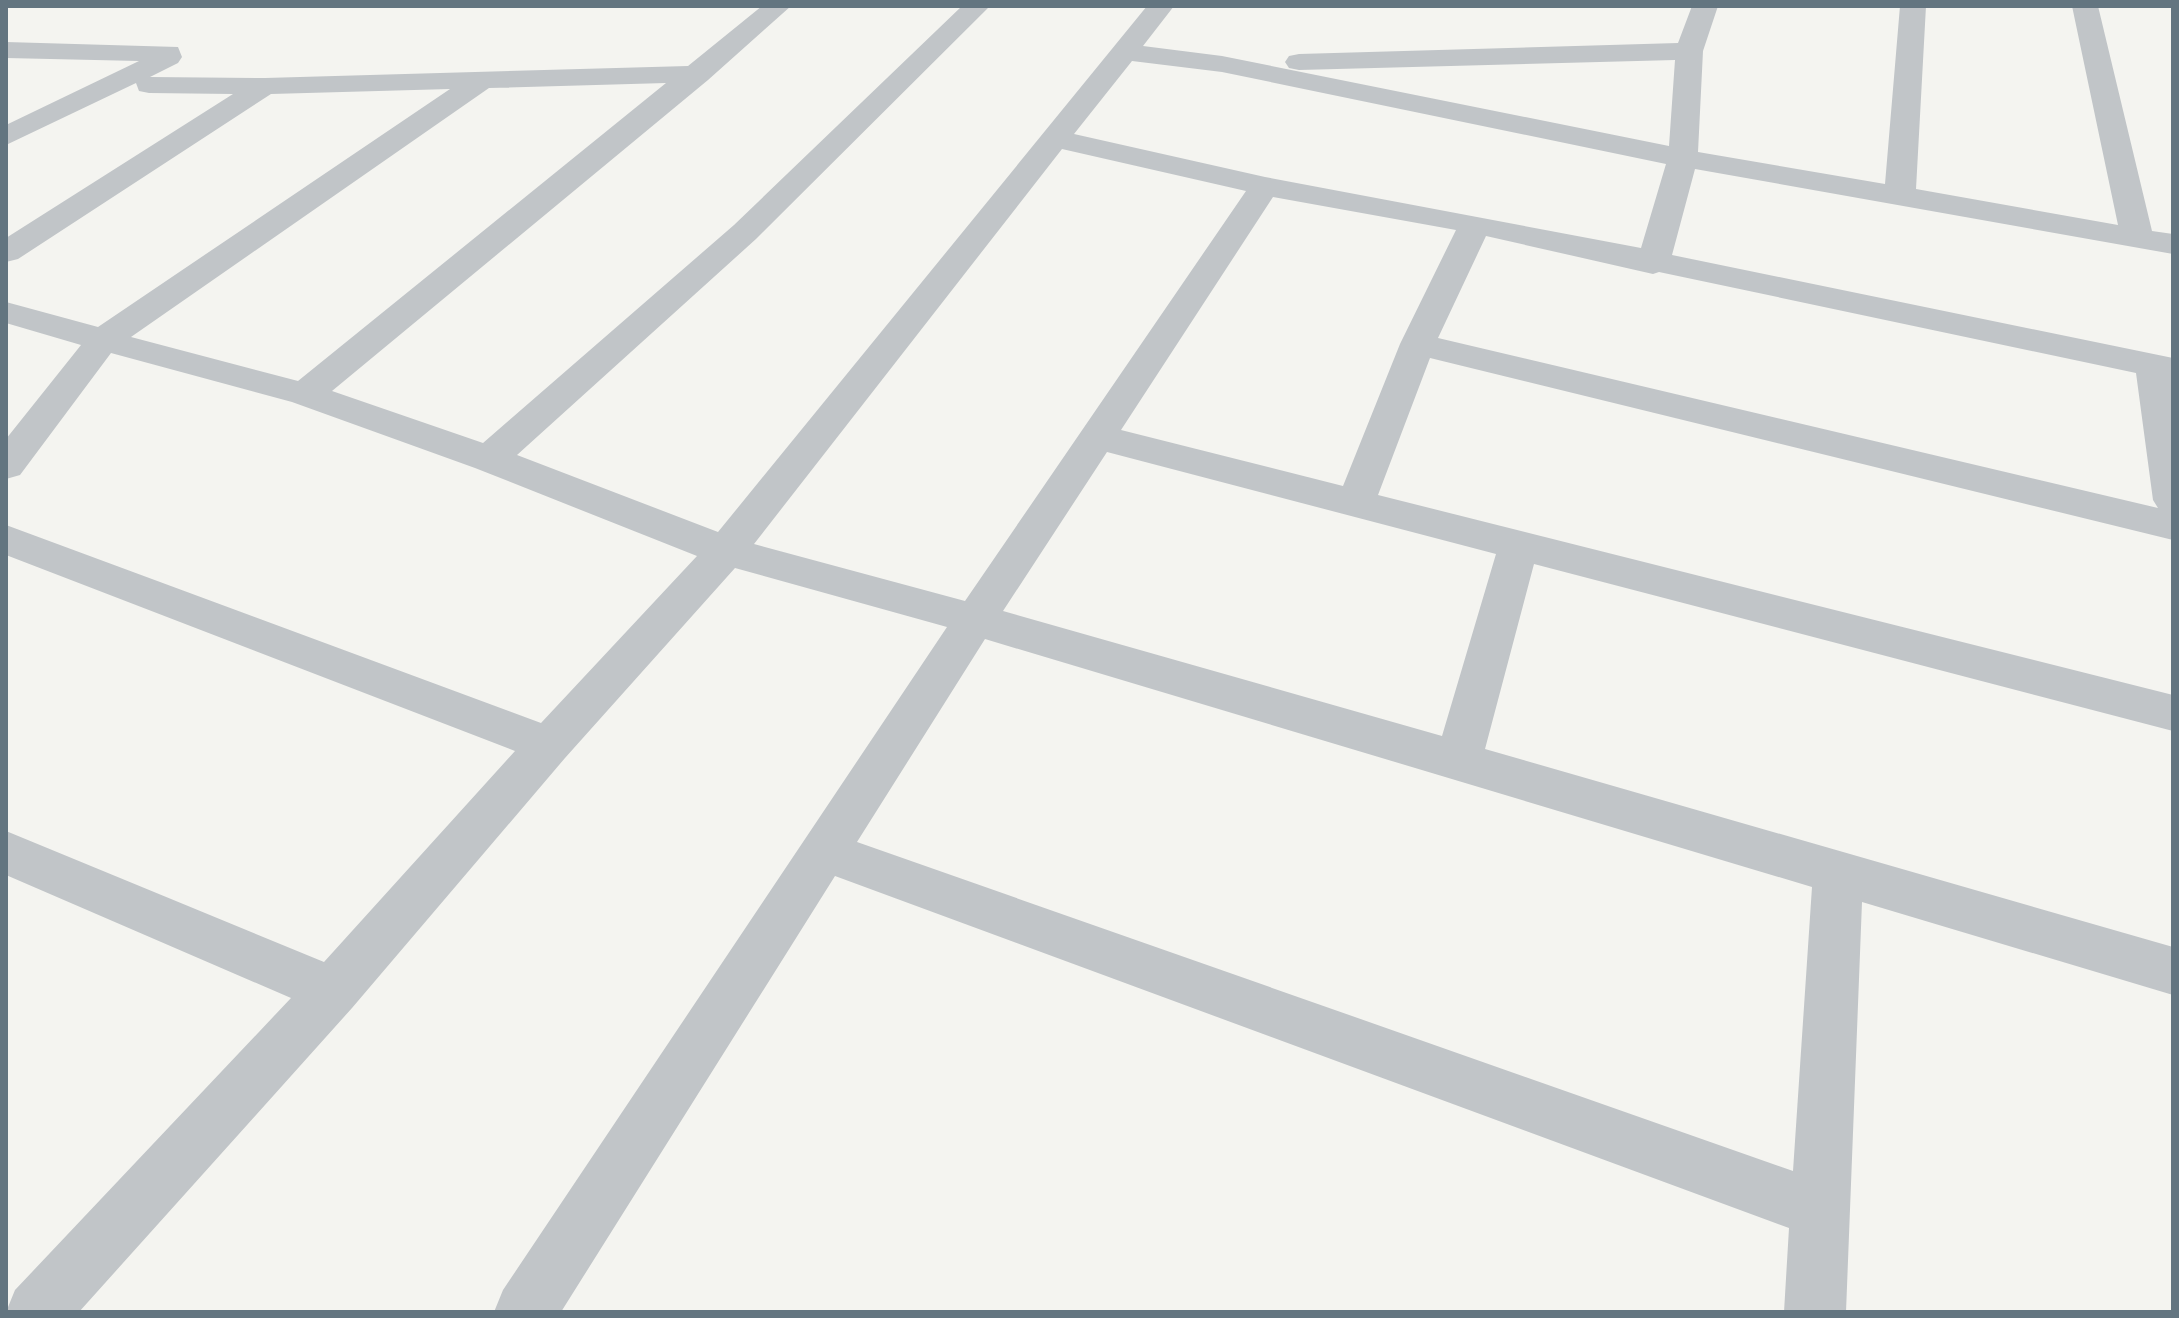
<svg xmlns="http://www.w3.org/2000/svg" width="2179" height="1318" font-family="'Golos Text',sans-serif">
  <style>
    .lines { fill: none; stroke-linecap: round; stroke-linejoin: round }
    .street { fill: #c1c5c8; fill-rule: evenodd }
  </style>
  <rect width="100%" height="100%" fill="#f4f4f0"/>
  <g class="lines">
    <path class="street" d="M 762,6 L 791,6 L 708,80 L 332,391 L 483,443 L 734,225 L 962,6 L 990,6 L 756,239 L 517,455 L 718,532 L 1147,6 L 1174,6 L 1143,46 L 1222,56 L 1669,146 L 1675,60 L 1299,70 L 1289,68 L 1285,62 L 1289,56 L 1299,54 L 1678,43 L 1692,6 L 1718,6 L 1703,51 L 1698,152 L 1885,184 L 1900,6 L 1926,6 L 1916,189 L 2118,225 L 2072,6 L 2098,6 L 2152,231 L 2173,234 L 2173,254 L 1695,169 L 1672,255 L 2173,358 L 2173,540 L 1430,358 L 1378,495 L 2173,695 L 2173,731 L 1534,564 L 1485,749 L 2173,947 L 2173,995 L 1862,902 L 1846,1312 L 1784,1312 L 1789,1228 L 835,876 L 561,1312 L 494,1312 L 503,1290 L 947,627 L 735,568 L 565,758 L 352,1008 L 79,1312 L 6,1312 L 15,1290 L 291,998 L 6,875 L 6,831 L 324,962 L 515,751 L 6,555 L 6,525 L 541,723 L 697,556 L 475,468 L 292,402 L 111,353 L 20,475 L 6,479 L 6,439 L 81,345 L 6,323 L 6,302 L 98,327 L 450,89 L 271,94 L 18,259 L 6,262 L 6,238 L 233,94 L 149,93 L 139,91 L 136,83 L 6,145 L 6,125 L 139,61 L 6,58 L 6,42 L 178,47 L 182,57 L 178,63 L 150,77 L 265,78 L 688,66 ZM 1132,61 L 1222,72 L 1666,164 L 1641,248 L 1265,177 L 1074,134 ZM 666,83 L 298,381 L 131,337 L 489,88 ZM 1062,149 L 1246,191 L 965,601 L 754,544 ZM 1273,197 L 1456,230 L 1400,344 L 1343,486 L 1121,430 ZM 1486,236 L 1653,274 L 1659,272 L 2136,373 L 2153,500 L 2158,508 L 1438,338 ZM 1107,452 L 1496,554 L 1442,736 L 1003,611 ZM 985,639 L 1812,887 L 1793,1171 L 857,842 Z"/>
  </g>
  <rect width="2179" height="1318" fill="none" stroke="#637580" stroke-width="16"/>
</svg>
